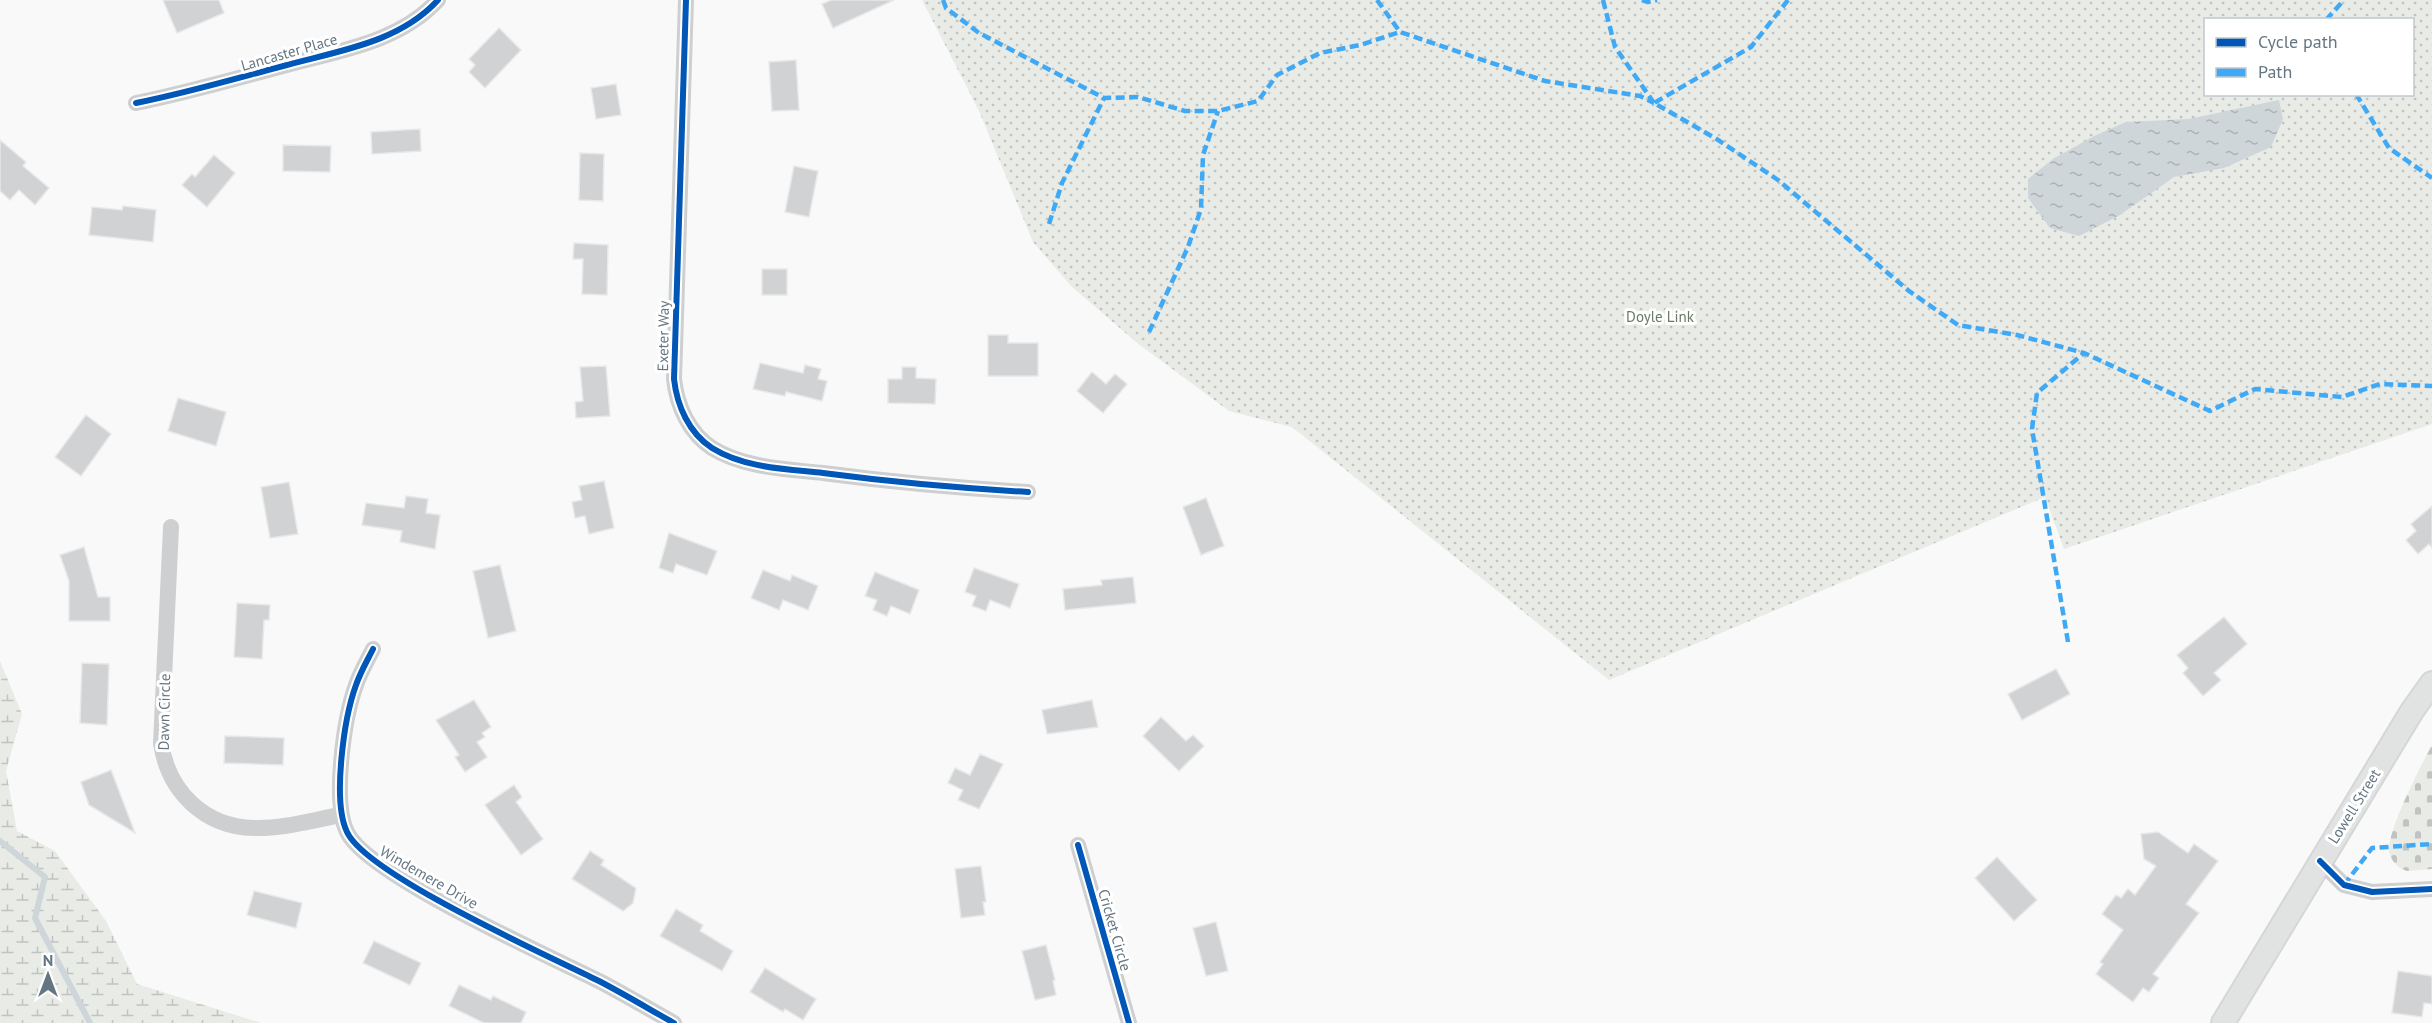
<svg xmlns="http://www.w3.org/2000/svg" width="2432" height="1023" font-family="'PT Sans',sans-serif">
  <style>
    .grass { fill: url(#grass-dots); fill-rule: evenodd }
    .wetland { fill: url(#wetland-marsh) }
    .cemetery { fill: url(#cemetery-stones) }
    .water { fill: url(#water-ripples) }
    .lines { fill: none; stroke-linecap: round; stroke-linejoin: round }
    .stream { stroke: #ced6d9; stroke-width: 6 }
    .building { fill: #d0d2d3; stroke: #e8e8e8; stroke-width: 1.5 }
    .secondary-casing { stroke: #d5d6d7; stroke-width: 26 }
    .street { stroke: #cecfd0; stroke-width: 16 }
    .secondary { stroke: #e1e2e2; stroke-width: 22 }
    .quiet { stroke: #3fa9f5; stroke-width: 4.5; stroke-dasharray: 9 4.5; stroke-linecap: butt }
    .cycleway-casing { stroke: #fff; stroke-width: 10 }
    .cycleway { stroke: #0057b8; stroke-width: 6 }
    .labels { text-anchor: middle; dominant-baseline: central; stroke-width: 6; stroke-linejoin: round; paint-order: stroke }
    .street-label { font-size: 15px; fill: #657683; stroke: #fff }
    .park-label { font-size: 15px; fill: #687a64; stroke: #fff }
  </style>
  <defs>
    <pattern id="grass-dots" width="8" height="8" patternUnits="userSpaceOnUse" patternTransform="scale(1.5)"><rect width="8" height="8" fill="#e8ebe6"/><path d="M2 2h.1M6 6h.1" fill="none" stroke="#c0c3c0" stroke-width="1.8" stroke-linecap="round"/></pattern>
    <pattern id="wetland-marsh" width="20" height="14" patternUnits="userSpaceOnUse" patternTransform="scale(1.5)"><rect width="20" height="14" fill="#e8ebe6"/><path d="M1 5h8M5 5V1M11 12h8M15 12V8" fill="none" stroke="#c0c3c0"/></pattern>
    <pattern id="cemetery-stones" width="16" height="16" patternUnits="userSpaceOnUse" patternTransform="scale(1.5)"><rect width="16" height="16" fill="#e8ebe6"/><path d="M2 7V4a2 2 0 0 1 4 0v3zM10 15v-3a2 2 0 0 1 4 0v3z" fill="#c0c3c0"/></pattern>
    <pattern id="water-ripples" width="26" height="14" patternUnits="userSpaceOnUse" patternTransform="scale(1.5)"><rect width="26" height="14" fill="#ced6d9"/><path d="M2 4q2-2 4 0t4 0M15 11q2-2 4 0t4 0" fill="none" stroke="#abb2b5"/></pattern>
  </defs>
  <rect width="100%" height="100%" fill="#f9f9f9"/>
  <path class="grass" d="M 922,0 L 2432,0 L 2432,424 L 2064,549 L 2045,497 L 1609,680 L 1292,427 L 1229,411 L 1136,342 L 1071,286 L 1033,242 L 979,111 ZM 2206,20 L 2412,20 L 2412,94 L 2206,94 Z"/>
  <path class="wetland" d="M 0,661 L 22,714 L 6,771 L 17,831 L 55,851 L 106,921 L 137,984 L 261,1023 L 0,1023 Z"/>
  <path class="cemetery" d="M 2432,745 L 2432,869 L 2407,871 C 2397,869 2388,858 2389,846 C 2392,822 2420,767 2432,745 Z"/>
  <path class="water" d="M 2279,100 L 2283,119 L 2271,147 L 2224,168 L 2174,177 L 2120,215 L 2079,236 L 2050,228 L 2028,198 L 2028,179 L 2053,159 L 2094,136 L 2126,122 L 2189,119 Z"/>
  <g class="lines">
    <path class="stream" d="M 0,841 L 45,877 L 35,918 L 90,1023"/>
  </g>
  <g class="building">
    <path d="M 163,0 L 219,0 L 224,13 L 177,33 Z"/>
    <path d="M 831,0 L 894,0 L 833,28 L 822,4 Z"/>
    <path d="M 499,28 L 521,50 L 485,88 L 469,72 L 475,65 L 469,59 Z"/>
    <path d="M 796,60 L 799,110 L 772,111 L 769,62 Z"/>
    <path d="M 616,84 L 621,115 L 596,119 L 591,88 Z"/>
    <path d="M 420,129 L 421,151 L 372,154 L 371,132 Z"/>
    <path d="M 0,140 L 26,162 L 23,166 L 49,188 L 35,205 L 19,190 L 10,200 L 0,191 Z"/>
    <path d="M 283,145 L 331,146 L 330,172 L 283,171 Z"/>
    <path d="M 580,153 L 604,154 L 603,201 L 579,200 Z"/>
    <path d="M 214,155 L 235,173 L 207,207 L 182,185 L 192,174 L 195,177 Z"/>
    <path d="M 794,166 L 818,171 L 809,217 L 785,212 Z"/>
    <path d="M 123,206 L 156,210 L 153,242 L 89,235 L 92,207 L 122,210 Z"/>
    <path d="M 574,243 L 608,245 L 607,295 L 582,294 L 583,259 L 573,259 Z"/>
    <rect x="762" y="269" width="25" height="26"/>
    <path d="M 988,335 L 1008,335 L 1008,343 L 1038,343 L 1038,376 L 988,376 Z"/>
    <path d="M 760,363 L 803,373 L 805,365 L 821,369 L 818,379 L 827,381 L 822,401 L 786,392 L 785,396 L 753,389 Z"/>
    <path d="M 606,366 L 610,416 L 576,418 L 575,402 L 583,401 L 580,367 Z"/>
    <path d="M 902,367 L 916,367 L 916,378 L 936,379 L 935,404 L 888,403 L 888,379 L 902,379 Z"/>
    <path d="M 1092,372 L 1106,384 L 1115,374 L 1127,384 L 1103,413 L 1077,391 Z"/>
    <path d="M 178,398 L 226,412 L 216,446 L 168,431 Z"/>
    <path d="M 86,415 L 111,434 L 81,476 L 55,457 Z"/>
    <path d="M 604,481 L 614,528 L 589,534 L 585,516 L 575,518 L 572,502 L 582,500 L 579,486 Z"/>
    <path d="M 289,482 L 298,534 L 270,538 L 261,487 Z"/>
    <path d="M 406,496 L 428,499 L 426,513 L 440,515 L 435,549 L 400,542 L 402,531 L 362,525 L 366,503 L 404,508 Z"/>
    <path d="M 1206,498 L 1224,546 L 1201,555 L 1183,507 Z"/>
    <path d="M 2432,506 L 2432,548 L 2429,544 L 2418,554 L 2406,540 L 2416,531 L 2411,524 Z"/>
    <path d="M 669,533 L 717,551 L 707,575 L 676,564 L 673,573 L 659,568 Z"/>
    <path d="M 84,547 L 98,597 L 110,597 L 110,621 L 69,621 L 69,581 L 60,555 Z"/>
    <path d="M 500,565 L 516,631 L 488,638 L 473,571 Z"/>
    <path d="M 974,568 L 1019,584 L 1010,608 L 990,600 L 986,611 L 972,606 L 976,596 L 965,592 Z"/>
    <path d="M 763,570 L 790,581 L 792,575 L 818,586 L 808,610 L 783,600 L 779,610 L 751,598 Z"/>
    <path d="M 875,572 L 919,590 L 910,614 L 891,606 L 887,616 L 873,610 L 877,600 L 865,596 Z"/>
    <path d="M 1133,577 L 1136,603 L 1065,610 L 1063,589 L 1102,585 L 1101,580 Z"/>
    <path d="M 237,603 L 270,605 L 269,620 L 264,620 L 262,659 L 234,657 Z"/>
    <path d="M 2224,617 L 2247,644 L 2214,673 L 2221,680 L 2203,696 L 2183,673 L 2188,668 L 2177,655 Z"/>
    <path d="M 82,663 L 109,664 L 107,725 L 80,723 Z"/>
    <path d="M 2056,669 L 2070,694 L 2022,720 L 2008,694 Z"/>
    <path d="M 474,700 L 491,727 L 482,733 L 485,737 L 477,742 L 487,757 L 465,772 L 455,757 L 459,755 L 436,720 Z"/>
    <path d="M 1092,700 L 1098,727 L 1047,734 L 1042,710 Z"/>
    <path d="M 1161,717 L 1186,741 L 1193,735 L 1204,746 L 1179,771 L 1143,736 Z"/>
    <path d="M 225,736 L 284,738 L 283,765 L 224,763 Z"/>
    <path d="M 980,754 L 1003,764 L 979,809 L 958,800 L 963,790 L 948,783 L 955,768 L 970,775 Z"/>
    <path d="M 111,770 L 135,833 L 89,805 L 81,782 Z"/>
    <path d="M 514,785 L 522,797 L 516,802 L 543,839 L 521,855 L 485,805 Z"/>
    <path d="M 2158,832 L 2188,853 L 2194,844 L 2218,861 L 2186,904 L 2199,913 L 2153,974 L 2159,978 L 2149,992 L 2143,988 L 2133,1002 L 2096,974 L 2103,964 L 2100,962 L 2123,930 L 2102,914 L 2116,895 L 2121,898 L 2128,889 L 2135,895 L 2156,866 L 2144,859 L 2141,834 Z"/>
    <path d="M 590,851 L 604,860 L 601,865 L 636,888 L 633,903 L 623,911 L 572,879 Z"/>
    <path d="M 1997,857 L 2037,900 L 2014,921 L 1975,878 Z"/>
    <path d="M 981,866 L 986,902 L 983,902 L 985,915 L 961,918 L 955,869 Z"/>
    <path d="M 254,891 L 302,903 L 296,928 L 247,915 Z"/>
    <path d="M 676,909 L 703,925 L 700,931 L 733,951 L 722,971 L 660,936 Z"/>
    <path d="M 1216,922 L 1228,971 L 1206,976 L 1193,928 Z"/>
    <path d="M 374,941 L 421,963 L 410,985 L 363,963 Z"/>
    <path d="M 1046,945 L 1055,980 L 1053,981 L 1056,995 L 1035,1000 L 1022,951 Z"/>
    <path d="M 765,968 L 816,999 L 803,1020 L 785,1009 L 783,1012 L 750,992 Z"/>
    <path d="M 2398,971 L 2432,976 L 2432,1004 L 2424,1003 L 2422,1017 L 2392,1013 Z"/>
    <path d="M 459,985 L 491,1000 L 493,996 L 526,1012 L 521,1023 L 484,1023 L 449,1006 Z"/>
  </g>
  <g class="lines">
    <defs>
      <path id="secondary" d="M 2223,1023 L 2412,711 L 2432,683"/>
    </defs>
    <use href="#secondary" class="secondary-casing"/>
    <g class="street">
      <path d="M 686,0 L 674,379 C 677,406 689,433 712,448 C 744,468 786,469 823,473 C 891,482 959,488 1028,492"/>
      <path d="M 136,103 C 186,93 234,79 283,66 C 337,51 399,43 438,0"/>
      <path d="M 171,527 L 161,743 C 168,791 204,827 254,828 C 282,829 313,820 341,815"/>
      <path d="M 373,649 C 367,661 360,673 356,685 C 344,718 332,801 347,832 C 367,875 549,956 599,981 C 624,994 649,1009 674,1023"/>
      <path d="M 1078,845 L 1129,1023"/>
      <path d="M 2320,861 L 2344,885 L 2372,892 L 2432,889"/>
    </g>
    <use href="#secondary" class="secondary"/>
    <g class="quiet">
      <path d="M 943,0 L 946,8 L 979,33 L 1104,98 L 1138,97 L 1185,111 L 1218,111 L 1258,101 L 1277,75 L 1320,53 L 1360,45 L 1400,32"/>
      <path d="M 1377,0 L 1400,32 L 1545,81 L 1640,96 L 1654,103"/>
      <path d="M 1603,0 L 1615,47 L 1654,103"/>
      <path d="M 1642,0 L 1648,2 L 1657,0"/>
      <path d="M 1788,0 L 1751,47 L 1654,103 L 1715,138 L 1778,180 L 1909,291 L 1958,325 L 2017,335 L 2084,353 L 2210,411 L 2255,389 L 2342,397 L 2380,384 L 2432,386"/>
      <path d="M 2326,20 L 2344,0"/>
      <path d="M 2356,94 L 2389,148 L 2432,178"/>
      <path d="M 1049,224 L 1062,183 L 1104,98"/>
      <path d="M 1149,332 L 1188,247 L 1201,209 L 1203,155 L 1218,111"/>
      <path d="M 2068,642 L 2032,429 L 2037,393 L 2084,353"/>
      <path d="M 2344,885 L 2372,848 L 2432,844"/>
    </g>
    <defs>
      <g id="cycleway">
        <path d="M 686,0 L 674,379 C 677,406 689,433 712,448 C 744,468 786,469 823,473 C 891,482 959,488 1028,492"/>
        <path d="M 136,103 C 186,93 234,79 283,66 C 337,51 399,43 438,0"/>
        <path d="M 373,649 C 367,661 360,673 356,685 C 344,718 332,801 347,832 C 367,875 549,956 599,981 C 624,994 649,1009 674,1023"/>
        <path d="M 1078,845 L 1129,1023"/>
        <path d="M 2320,861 L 2344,885 L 2372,892 L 2432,889"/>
      </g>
    </defs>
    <use href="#cycleway" class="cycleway-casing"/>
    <use href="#cycleway" class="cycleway"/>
  </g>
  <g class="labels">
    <g class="street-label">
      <text transform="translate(289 52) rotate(-16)">Lancaster Place</text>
      <text transform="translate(663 336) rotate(-89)">Exeter Way</text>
      <text transform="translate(164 712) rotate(-89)">Dawn Circle</text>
      <text transform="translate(2354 806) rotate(-58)">Lowell Street</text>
      <text transform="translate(429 877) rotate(30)">Windemere Drive</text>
      <text transform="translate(1115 930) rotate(74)">Cricket Circle</text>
    </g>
    <g class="park-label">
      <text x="1660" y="316">Doyle Link</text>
    </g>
  </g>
  <rect x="2204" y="18" width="210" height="78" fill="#ffffff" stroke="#c1c8cd" stroke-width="1.5"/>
  <rect x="2216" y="38" width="30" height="9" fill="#0057b8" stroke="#c1c8cd" stroke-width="1.5"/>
  <text x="2258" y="48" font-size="18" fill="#657683">Cycle path</text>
  <rect x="2216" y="68" width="30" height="9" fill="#3fa9f5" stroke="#c1c8cd" stroke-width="1.5"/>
  <text x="2258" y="78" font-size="18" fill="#657683">Path</text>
  <g transform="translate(48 975)" stroke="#ffffff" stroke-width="4.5" paint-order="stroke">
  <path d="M0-4.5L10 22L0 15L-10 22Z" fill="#657683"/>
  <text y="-9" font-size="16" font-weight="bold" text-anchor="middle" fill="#657683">N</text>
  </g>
</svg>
